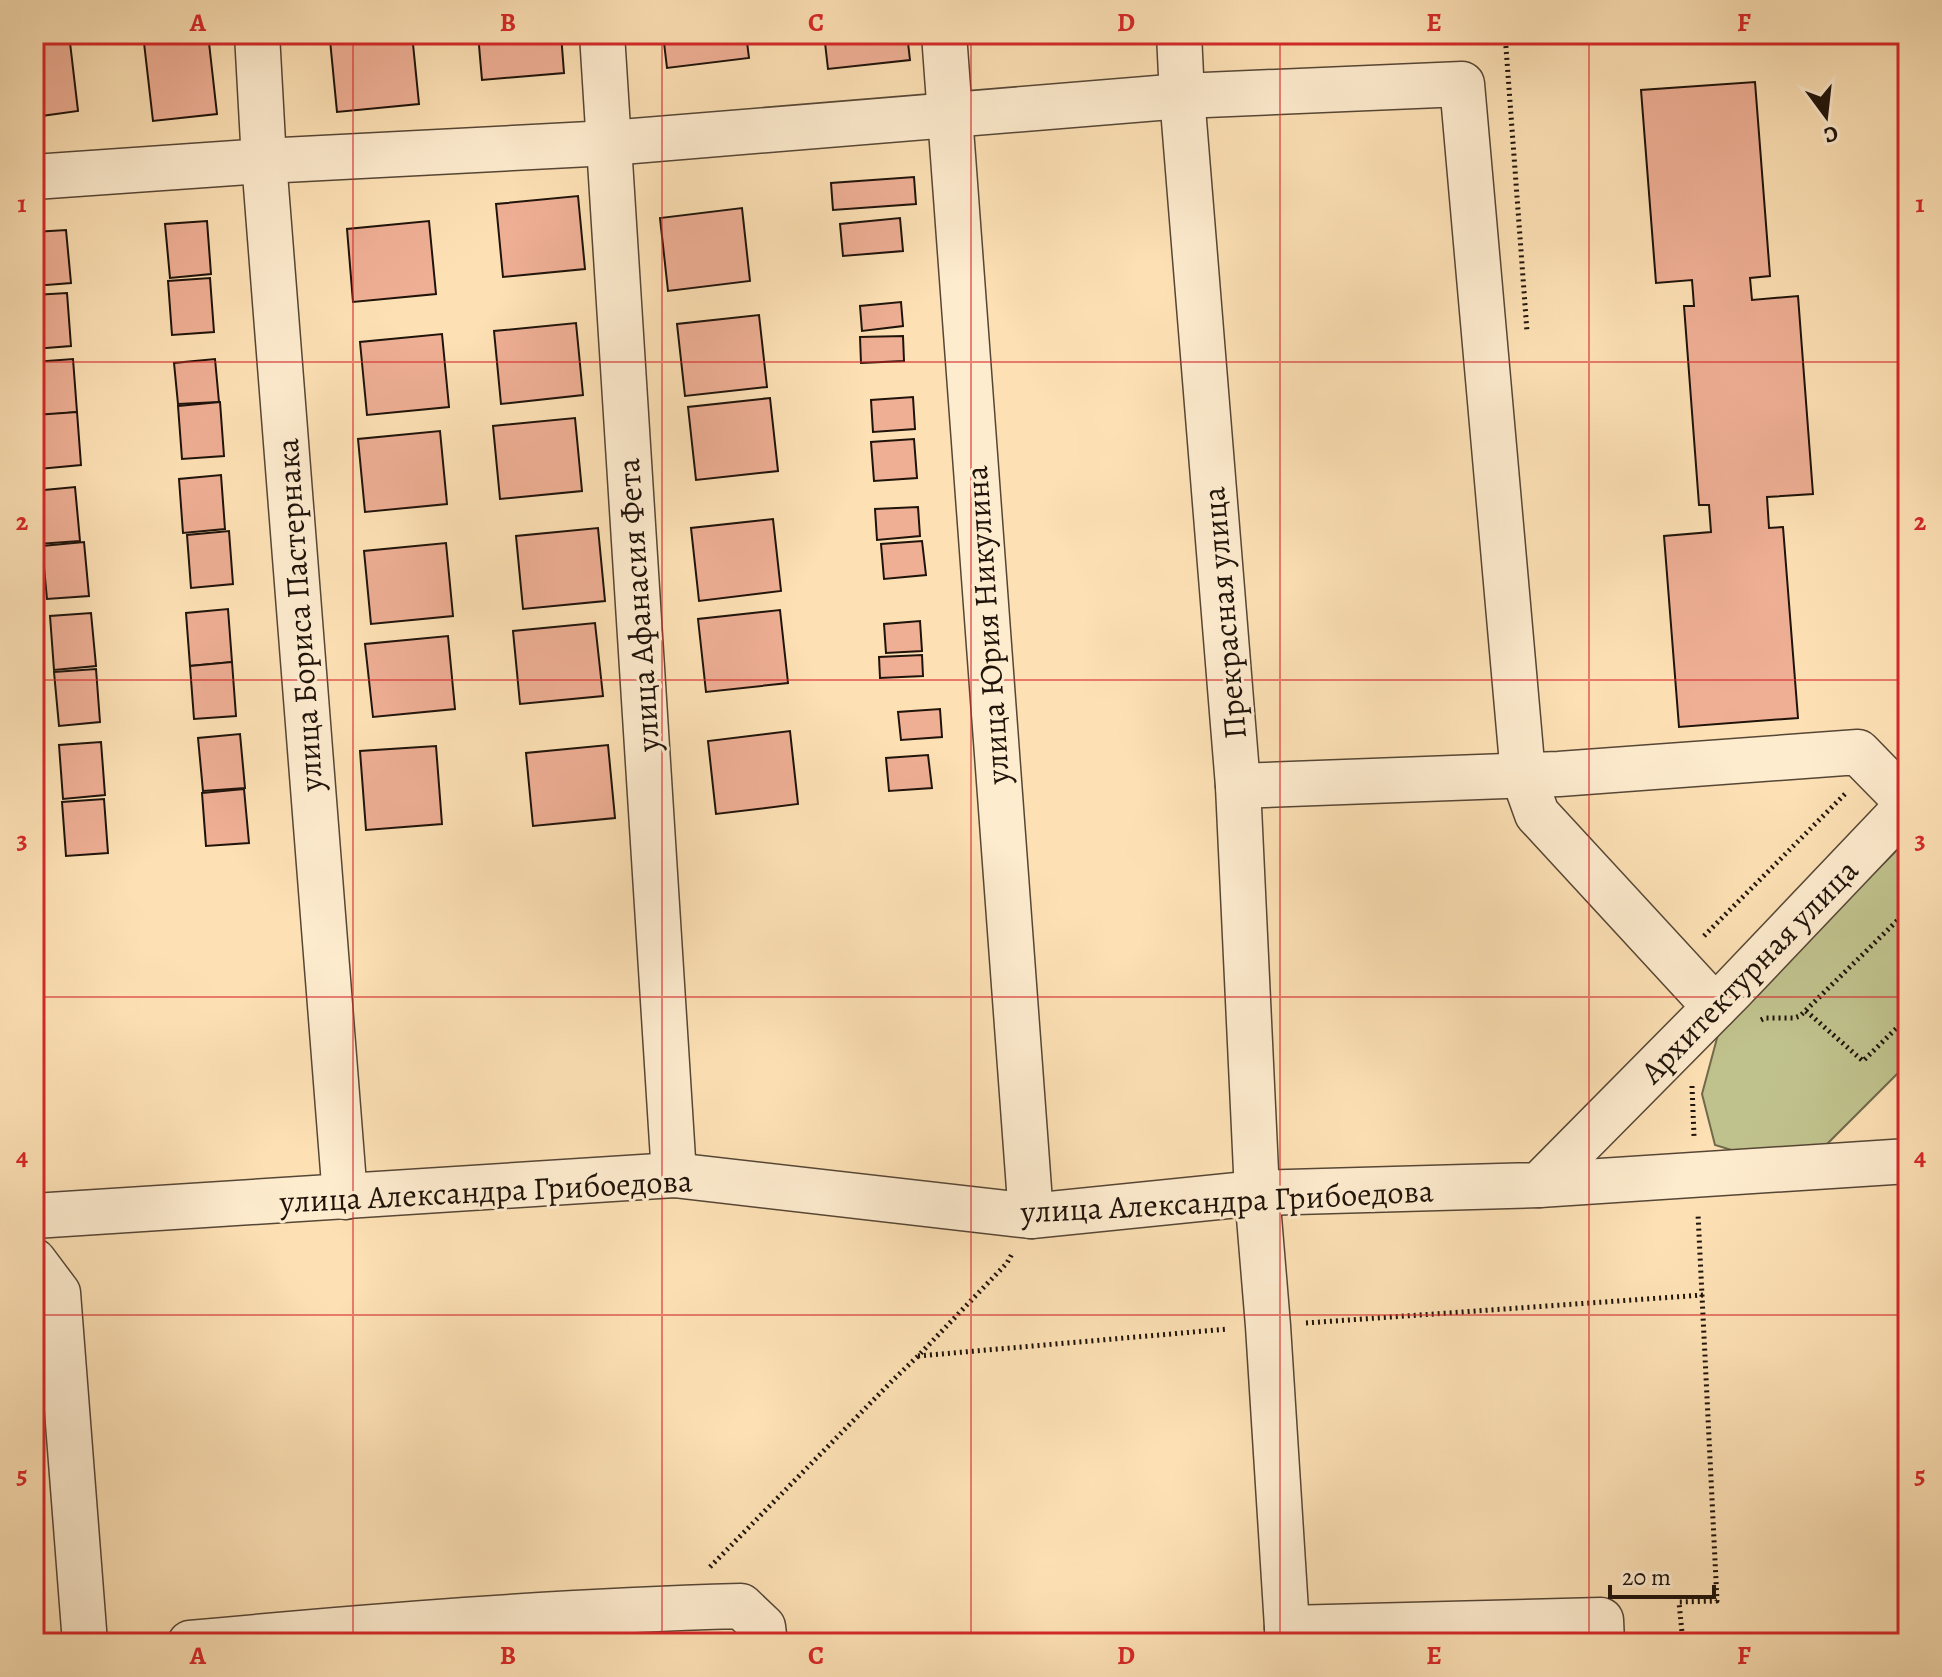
<svg xmlns="http://www.w3.org/2000/svg" width="1942" height="1677" font-family="Alegreya,serif">
  <style>
    .green { fill: #c0c28d; stroke: #706a4c; stroke-width: 2 }
    .building { fill: #efaf95; stroke: #1f130a; stroke-width: 2 }
    .lines { fill: none; stroke-linecap: round; stroke-linejoin: round }
    .minor-casing { stroke: #564635; stroke-width: 47 }
    .path { stroke: #1f130a; stroke-width: 5; stroke-dasharray: 2 4; stroke-linecap: butt }
    .minor { stroke: #feeccf; stroke-width: 44 }
    .grid { fill: none; stroke: #d62828; stroke-width: 2; stroke-opacity: 0.55 }
    .labels { text-anchor: middle; dominant-baseline: central; stroke-width: 6; stroke-linejoin: round; paint-order: stroke }
    .street-label { font-size: 32px; fill: #1f130a; stroke: #feeccf }
    .neatline { fill: none; stroke: #d62828; stroke-width: 3 }
    .grid-label { font-size: 26px; text-anchor: middle; font-weight: bold; fill: #d62828 }
  </style>
  <rect width="100%" height="100%" fill="#fde1b5"/>
  <filter id="stains"><feTurbulence type="fractalNoise" baseFrequency=".0025" numOctaves="4"/><feColorMatrix values="0 0 0 0 .2 0 0 0 0 .09 0 0 0 0 .02 0 0 0 .5 -.17"/></filter>
  <radialGradient id="worn" r=".72"><stop offset=".6" stop-color="#630" stop-opacity="0"/><stop offset="1" stop-color="#630" stop-opacity=".3"/></radialGradient>
  <path class="green" d="M 1908,839 L 1908,1063 L 1800,1171 L 1715,1145 L 1702,1094 L 1720,1027 Z"/>
  <g class="building">
    <path d="M 34,34 L 69,34 L 78,111 L 34,117 Z"/>
    <path d="M 143,34 L 208,34 L 217,114 L 153,121 Z"/>
    <path d="M 387,34 L 412,34 L 419,104 L 337,112 L 330,40 Z"/>
    <path d="M 478,34 L 561,34 L 564,73 L 482,80 Z"/>
    <path d="M 663,34 L 746,34 L 749,58 L 667,68 Z"/>
    <path d="M 824,34 L 907,34 L 910,60 L 828,69 Z"/>
    <path d="M 1755,82 L 1770,276 L 1750,278 L 1752,300 L 1798,296 L 1813,494 L 1767,497 L 1769,528 L 1783,527 L 1798,718 L 1679,727 L 1664,536 L 1711,532 L 1709,505 L 1699,505 L 1684,306 L 1694,306 L 1692,280 L 1656,283 L 1641,90 Z"/>
    <path d="M 914,177 L 916,204 L 833,210 L 831,183 Z"/>
    <path d="M 578,196 L 585,269 L 503,277 L 496,204 Z"/>
    <path d="M 742,208 L 750,281 L 668,291 L 660,218 Z"/>
    <path d="M 900,218 L 903,251 L 843,256 L 840,224 Z"/>
    <path d="M 207,221 L 211,274 L 170,278 L 165,224 Z"/>
    <path d="M 429,221 L 436,294 L 353,302 L 347,229 Z"/>
    <path d="M 66,230 L 71,283 L 34,286 L 34,232 Z"/>
    <path d="M 210,278 L 214,332 L 172,335 L 168,281 Z"/>
    <path d="M 67,293 L 71,346 L 34,349 L 34,295 Z"/>
    <path d="M 901,302 L 903,326 L 862,331 L 860,306 Z"/>
    <path d="M 759,315 L 767,387 L 685,396 L 677,324 Z"/>
    <path d="M 576,323 L 583,395 L 501,404 L 494,331 Z"/>
    <path d="M 442,334 L 449,407 L 367,415 L 360,342 Z"/>
    <path d="M 903,336 L 904,361 L 861,363 L 860,337 Z"/>
    <path d="M 73,359 L 77,412 L 35,416 L 34,362 Z"/>
    <path d="M 215,359 L 219,402 L 178,404 L 174,363 Z"/>
    <path d="M 913,397 L 915,429 L 873,432 L 871,400 Z"/>
    <path d="M 770,398 L 778,471 L 696,480 L 688,407 Z"/>
    <path d="M 220,402 L 224,456 L 182,459 L 178,406 Z"/>
    <path d="M 77,412 L 81,465 L 39,469 L 35,415 Z"/>
    <path d="M 575,418 L 582,491 L 500,499 L 493,426 Z"/>
    <path d="M 440,431 L 447,504 L 365,512 L 358,439 Z"/>
    <path d="M 914,439 L 917,478 L 874,481 L 871,442 Z"/>
    <path d="M 221,475 L 225,529 L 183,533 L 179,479 Z"/>
    <path d="M 75,487 L 80,541 L 38,544 L 34,491 Z"/>
    <path d="M 918,507 L 920,536 L 877,540 L 875,509 Z"/>
    <path d="M 773,519 L 781,591 L 699,601 L 691,528 Z"/>
    <path d="M 598,528 L 605,601 L 523,609 L 516,536 Z"/>
    <path d="M 229,531 L 233,584 L 191,588 L 187,535 Z"/>
    <path d="M 922,541 L 926,575 L 884,579 L 881,544 Z"/>
    <path d="M 84,542 L 89,596 L 47,599 L 42,546 Z"/>
    <path d="M 446,543 L 453,616 L 371,624 L 364,551 Z"/>
    <path d="M 228,609 L 232,662 L 190,666 L 186,613 Z"/>
    <path d="M 780,610 L 788,683 L 706,692 L 698,619 Z"/>
    <path d="M 91,613 L 96,666 L 54,670 L 50,616 Z"/>
    <path d="M 920,621 L 922,651 L 886,653 L 884,624 Z"/>
    <path d="M 595,623 L 603,696 L 520,704 L 513,631 Z"/>
    <path d="M 448,636 L 455,709 L 373,717 L 365,644 Z"/>
    <path d="M 922,655 L 923,676 L 880,678 L 879,657 Z"/>
    <path d="M 232,662 L 236,716 L 194,719 L 190,666 Z"/>
    <path d="M 96,669 L 100,722 L 59,726 L 54,672 Z"/>
    <path d="M 940,709 L 942,737 L 901,740 L 898,712 Z"/>
    <path d="M 790,731 L 798,804 L 716,814 L 708,741 Z"/>
    <path d="M 240,734 L 245,788 L 203,791 L 198,738 Z"/>
    <path d="M 101,742 L 105,795 L 63,799 L 59,745 Z"/>
    <path d="M 608,745 L 615,818 L 533,826 L 526,753 Z"/>
    <path d="M 436,746 L 442,824 L 366,830 L 360,751 Z"/>
    <path d="M 928,755 L 932,788 L 889,791 L 886,758 Z"/>
    <path d="M 244,789 L 249,843 L 206,846 L 202,793 Z"/>
    <path d="M 104,799 L 108,853 L 66,856 L 62,802 Z"/>
  </g>
  <g class="lines">
    <defs>
      <g id="minor">
        <path d="M 257,34 L 264,161 L 345,1197"/>
        <path d="M 602,34 L 674,1175"/>
        <path d="M 944,34 L 1031,1216"/>
        <path d="M 1179,34 L 1182,96 L 1238,786 L 1257,1193 L 1268,1326 L 1288,1643"/>
        <path d="M 34,177 L 264,161 L 609,143 L 1182,96 L 1462,84 L 1523,775 L 1537,814 L 1715,1007"/>
        <path d="M 1238,786 L 1559,774 L 1858,752 L 1908,803"/>
        <path d="M 1539,1185 L 1908,1161"/>
        <path d="M 34,1216 L 674,1175 L 1031,1216 L 1257,1193 L 1539,1185 L 1732,990 L 1908,805"/>
        <path d="M 34,1261 L 58,1293 L 85,1643"/>
        <path d="M 1287,1628 L 1601,1620 L 1602,1643"/>
        <path d="M 190,1643 C 373,1626 557,1611 741,1606 L 763,1627 L 765,1643"/>
      </g>
    </defs>
    <use href="#minor" class="minor-casing"/>
    <g class="path">
      <path d="M 1505,34 L 1527,332"/>
      <path d="M 1899,741 L 1908,731"/>
      <path d="M 1704,936 L 1846,793"/>
      <path d="M 1806,1011 L 1863,1061 L 1908,1017"/>
      <path d="M 1761,1020 L 1765,1018 L 1794,1018 L 1800,1016 L 1908,910"/>
      <path d="M 1692,1086 L 1694,1136"/>
      <path d="M 1306,1323 L 1703,1295"/>
      <path d="M 918,1356 L 1228,1329"/>
      <path d="M 710,1567 L 892,1381 L 918,1356 L 1007,1263 L 1013,1252"/>
      <path d="M 1683,1643 L 1679,1602 L 1717,1601 L 1698,1214"/>
    </g>
    <use href="#minor" class="minor"/>
  </g>
  <path class="grid" d="M 353,34 L 353,1643M 662,34 L 662,1643M 971,34 L 971,1643M 1280,34 L 1280,1643M 1589,34 L 1589,1643M 34,362 L 1908,362M 34,680 L 1908,680M 34,997 L 1908,997M 34,1315 L 1908,1315"/>
  <g class="labels">
    <g class="street-label">
      <text transform="translate(638 605) rotate(-94)">улица Афанасия Фета</text>
      <text transform="translate(1224 613) rotate(-95)">Прекрасная улица</text>
      <text transform="translate(299 615) rotate(-94)">улица Бориса Пастернака</text>
      <text transform="translate(987 625) rotate(-94)">улица Юрия Никулина</text>
      <text transform="translate(1749 971) rotate(-46)">Архитектурная улица</text>
      <text transform="translate(486 1191) rotate(-3)">улица Александра Грибоедова</text>
      <text transform="translate(1227 1201) rotate(-3)">улица Александра Грибоедова</text>
    </g>
  </g>
  <rect width="1942" height="1677" fill="none" stroke="#fde1b5" stroke-width="88"/>
  <g transform="translate(1826 116) rotate(165)" stroke="#feeccf" stroke-width="6" paint-order="stroke">
  <path d="M0-6L14 30L0 20L-14 30Z" fill="#1f130a"/>
  <text y="-12" font-size="22" font-weight="bold" text-anchor="middle" fill="#1f130a">С</text>
  </g>
  <path d="M1610 1585v12h104v-12" fill="none" stroke="#1f130a" stroke-width="4"/>
  <text x="1622" y="1585" font-size="24" fill="#1f130a" stroke="#feeccf" stroke-width="6" paint-order="stroke">20 m</text>
  <rect x="44" y="44" width="1854" height="1589" class="neatline"/>
  <g class="grid-label">
    <text x="198" y="31">A</text>
    <text x="508" y="31">B</text>
    <text x="816" y="31">C</text>
    <text x="1126" y="31">D</text>
    <text x="1434" y="31">E</text>
    <text x="1744" y="31">F</text>
    <text x="22" y="212">1</text>
    <text x="1920" y="212">1</text>
    <text x="22" y="530">2</text>
    <text x="1920" y="530">2</text>
    <text x="22" y="848">3</text>
    <text x="1920" y="848">3</text>
    <text x="22" y="1165">4</text>
    <text x="1920" y="1165">4</text>
    <text x="22" y="1483">5</text>
    <text x="1920" y="1483">5</text>
    <text x="198" y="1664">A</text>
    <text x="508" y="1664">B</text>
    <text x="816" y="1664">C</text>
    <text x="1126" y="1664">D</text>
    <text x="1434" y="1664">E</text>
    <text x="1744" y="1664">F</text>
  </g>
  <rect width="100%" height="100%" filter="url(#stains)"/>
  <rect width="100%" height="100%" fill="url(#worn)"/>
</svg>
